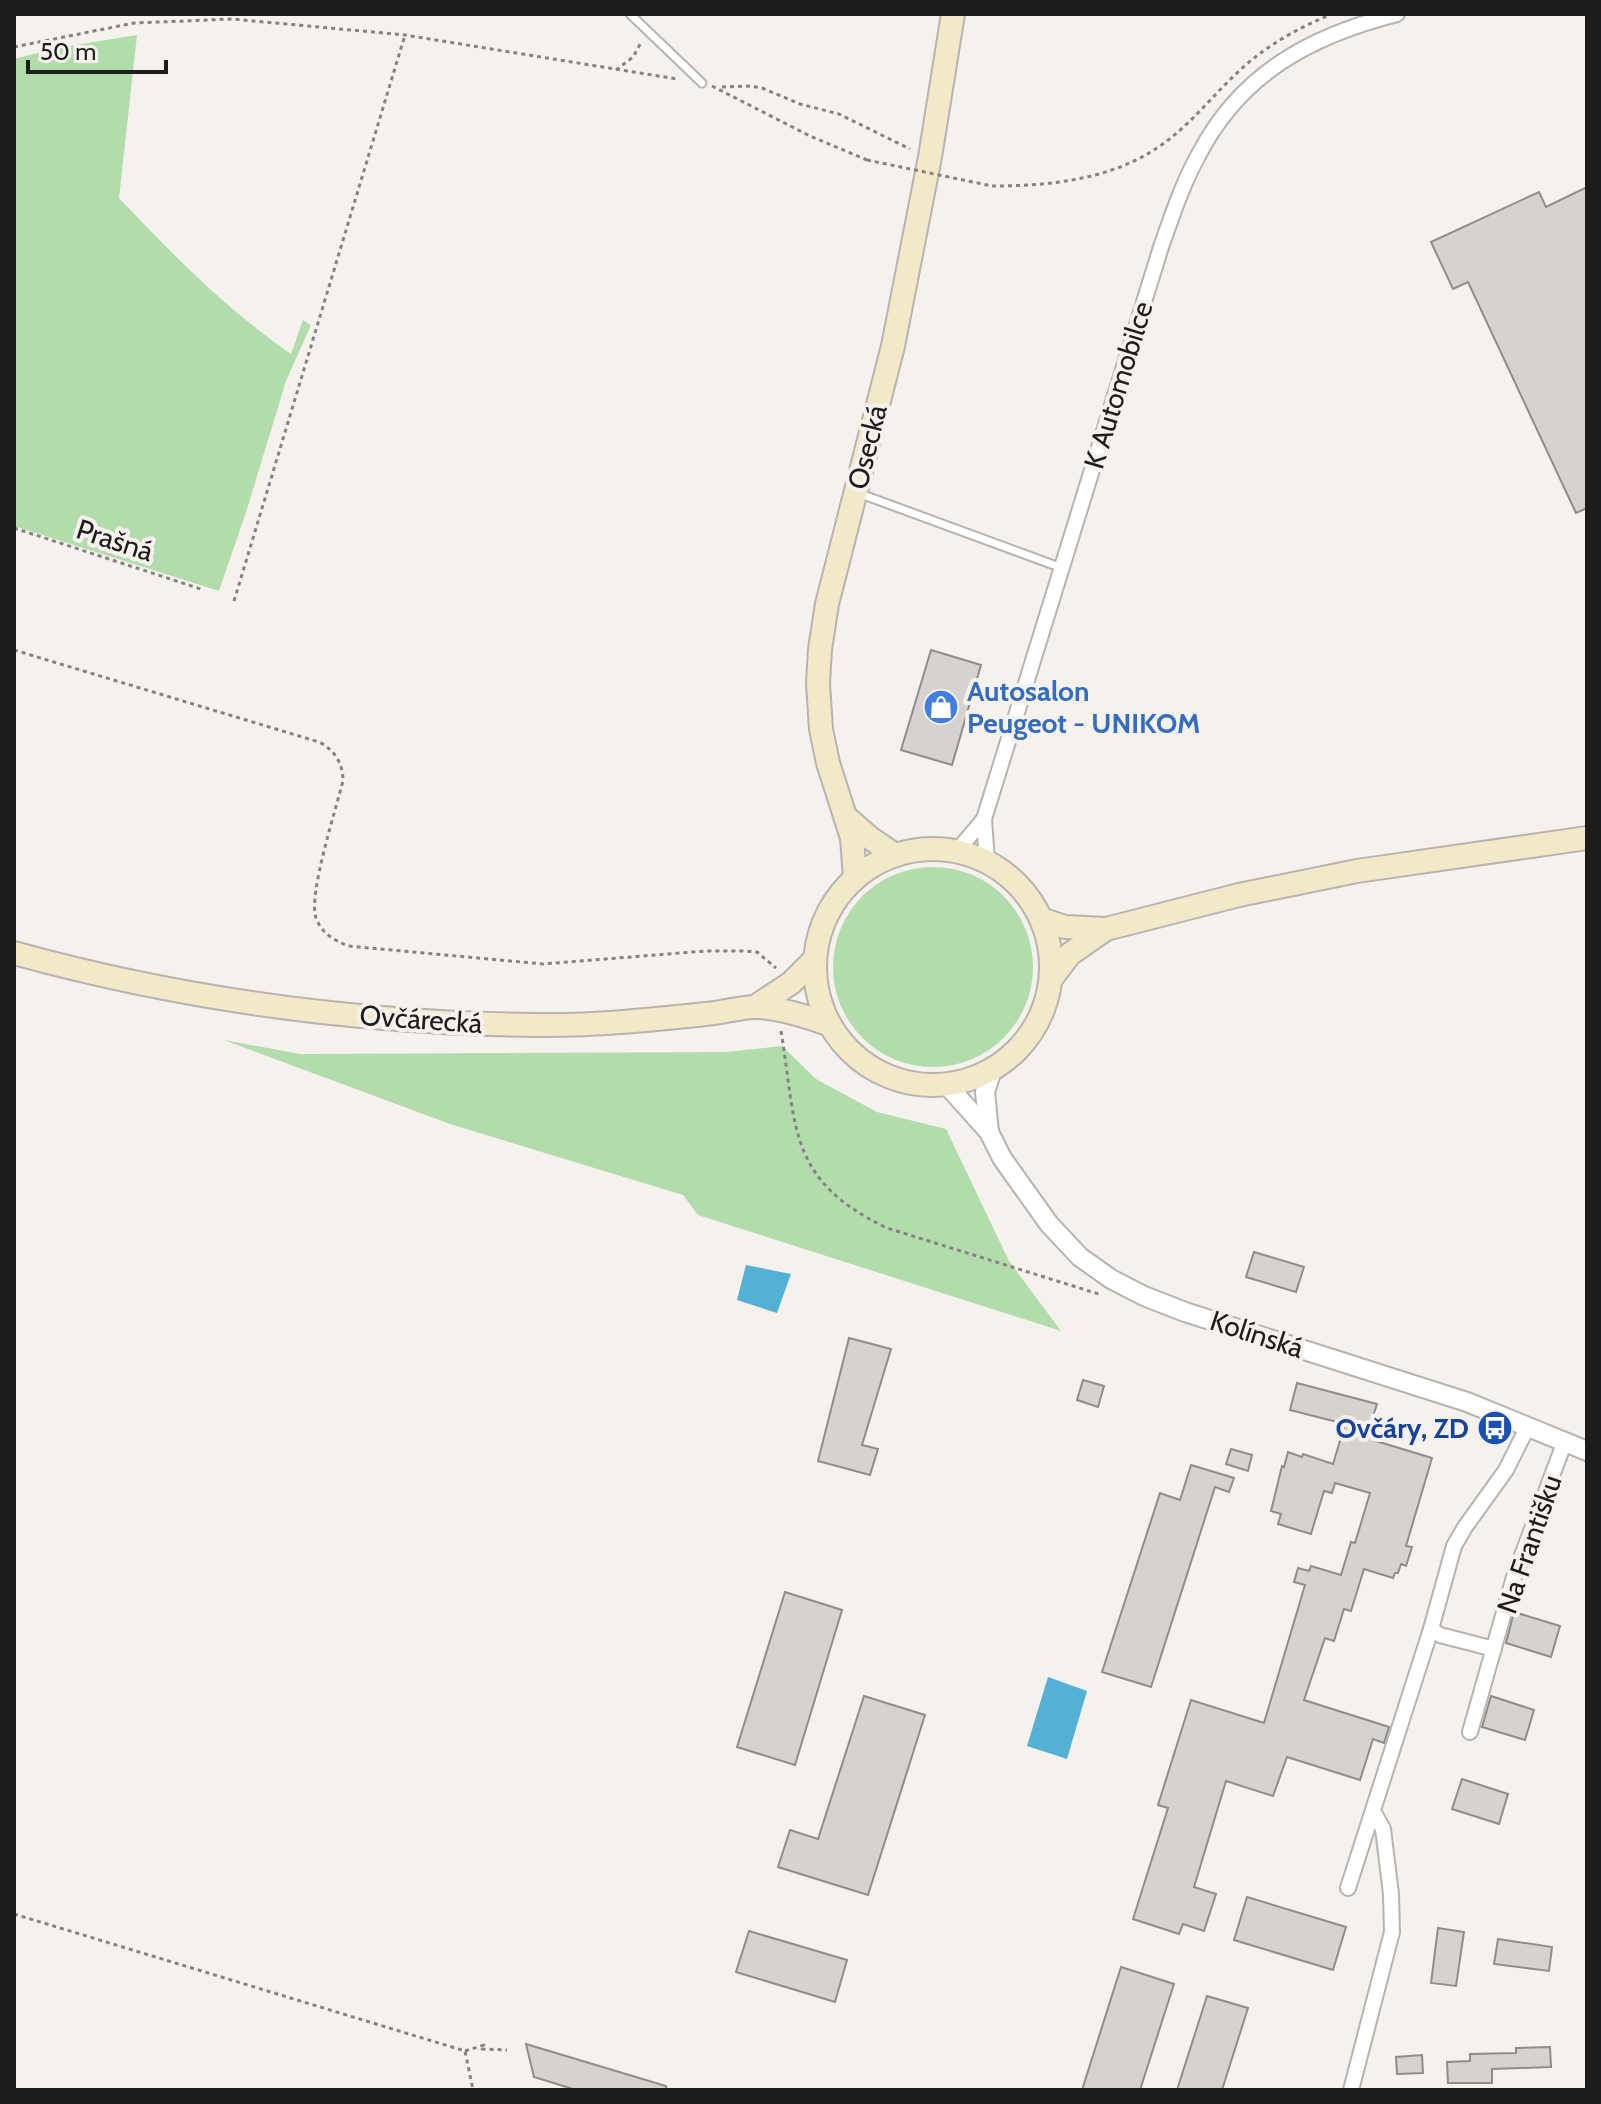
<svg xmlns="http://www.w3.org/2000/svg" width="1601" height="2104" font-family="Cabin,sans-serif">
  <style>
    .green { fill: #b3dcac }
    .water { fill: #53b2d3 }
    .building { fill: #d7d2d0; stroke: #908c8a; stroke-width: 2 }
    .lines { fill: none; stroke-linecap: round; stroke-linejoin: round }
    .service-casing { stroke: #b7b3b0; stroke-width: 11 }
    .minor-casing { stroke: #b7b3b0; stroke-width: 18 }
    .tertiary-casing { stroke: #b7b3b0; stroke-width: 22 }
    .secondary-casing { stroke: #b7b3b0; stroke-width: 26 }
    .path { stroke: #858380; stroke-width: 3; stroke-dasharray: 4 4; stroke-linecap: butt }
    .service { stroke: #fff; stroke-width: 7 }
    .minor { stroke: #fff; stroke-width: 14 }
    .tertiary { stroke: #fff; stroke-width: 18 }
    .secondary { stroke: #f2e9c9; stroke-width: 22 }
    .path-bridge { stroke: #858380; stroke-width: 3; stroke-dasharray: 4 4; stroke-linecap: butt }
    .labels { text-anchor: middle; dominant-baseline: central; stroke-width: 8; stroke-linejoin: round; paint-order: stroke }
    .street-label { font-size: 28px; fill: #1d1c1b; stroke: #f5f1ed }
    .shop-label { font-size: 28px; font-weight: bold; fill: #366cbe; stroke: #f5f1ed; text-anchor: start }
    .transit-label { font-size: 28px; font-weight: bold; fill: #164399; stroke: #f5f1ed; text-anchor: end }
  </style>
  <rect width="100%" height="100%" fill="#f5f1ed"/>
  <g class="green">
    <path d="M 137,35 L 119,198 C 173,255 226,309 291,354 L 303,320 L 311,325 L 286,381 L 247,509 L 219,591 L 14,526 L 14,59 L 57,48 Z"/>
    <circle cx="933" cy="967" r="100"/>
    <path d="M 224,1040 L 300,1054 L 726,1052 L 782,1046 L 816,1079 L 877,1112 L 946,1129 L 1009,1261 L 1061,1331 L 698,1215 L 683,1195 L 450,1124 Z"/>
  </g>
  <g class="water">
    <path d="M 746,1265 L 791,1274 L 777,1313 L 737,1300 Z"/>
    <path d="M 1048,1677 L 1087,1691 L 1067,1759 L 1027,1746 Z"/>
  </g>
  <g class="building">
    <path d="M 1587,187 L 1587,508 L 1576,513 L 1468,282 L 1453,289 L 1431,242 L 1539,192 L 1546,207 Z"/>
    <path d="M 931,650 L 981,665 L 952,765 L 901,750 Z"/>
    <path d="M 1254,1252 L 1304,1267 L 1296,1292 L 1246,1277 Z"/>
    <path d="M 849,1338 L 891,1349 L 862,1445 L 878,1449 L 870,1475 L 818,1461 Z"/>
    <path d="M 1083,1380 L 1104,1386 L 1098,1407 L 1077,1400 Z"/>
    <path d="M 1297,1383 L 1377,1404 L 1370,1426 L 1379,1429 L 1376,1441 L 1432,1458 L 1406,1546 L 1412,1547 L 1406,1566 L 1401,1564 L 1398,1573 L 1395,1573 L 1393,1578 L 1364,1569 L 1351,1611 L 1344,1609 L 1334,1641 L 1325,1638 L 1304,1700 L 1389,1727 L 1384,1743 L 1373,1739 L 1360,1780 L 1287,1757 L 1273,1796 L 1226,1781 L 1194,1887 L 1216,1894 L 1204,1931 L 1183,1924 L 1179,1934 L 1133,1919 L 1168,1808 L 1158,1805 L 1191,1700 L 1264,1723 L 1305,1585 L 1294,1582 L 1298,1568 L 1309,1571 L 1311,1566 L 1341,1575 L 1351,1542 L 1355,1543 L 1370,1493 L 1335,1483 L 1332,1493 L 1324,1491 L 1311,1534 L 1278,1524 L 1281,1514 L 1271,1511 L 1282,1466 L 1284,1467 L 1288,1452 L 1302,1457 L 1303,1454 L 1333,1464 L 1345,1424 L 1290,1410 Z"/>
    <path d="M 1231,1449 L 1252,1455 L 1248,1471 L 1226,1464 Z"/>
    <path d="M 1191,1465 L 1234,1478 L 1229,1492 L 1215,1487 L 1151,1687 L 1102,1672 L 1160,1493 L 1180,1500 Z"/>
    <path d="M 785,1592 L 842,1610 L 795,1765 L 737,1747 Z"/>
    <path d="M 1514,1612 L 1560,1626 L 1551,1657 L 1506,1643 Z"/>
    <path d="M 864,1696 L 925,1715 L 868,1895 L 778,1867 L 790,1830 L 818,1839 Z"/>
    <path d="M 1491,1696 L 1534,1710 L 1525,1740 L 1482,1727 Z"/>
    <path d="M 1462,1779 L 1508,1794 L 1499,1824 L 1452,1809 Z"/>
    <path d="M 1247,1897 L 1346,1927 L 1333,1970 L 1234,1940 Z"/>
    <path d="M 1438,1928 L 1464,1932 L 1456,1986 L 1431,1983 Z"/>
    <path d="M 749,1931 L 847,1960 L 835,2002 L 736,1972 Z"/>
    <path d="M 1498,1939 L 1552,1947 L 1549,1971 L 1494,1964 Z"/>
    <path d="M 1121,1967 L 1174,1984 L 1140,2090 L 1082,2090 Z"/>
    <path d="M 1207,1996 L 1248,2008 L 1222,2090 L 1177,2090 Z"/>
    <path d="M 526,2044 L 666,2086 L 666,2090 L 576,2090 L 534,2077 Z"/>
    <path d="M 1550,2047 L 1551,2067 L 1492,2069 L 1492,2083 L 1448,2083 L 1447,2062 L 1470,2061 L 1470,2054 L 1516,2053 L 1516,2048 Z"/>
    <path d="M 1422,2055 L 1423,2073 L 1397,2074 L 1396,2057 Z"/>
  </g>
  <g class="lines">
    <defs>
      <g id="service">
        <path d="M 630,14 L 702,83"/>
        <path d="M 858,493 L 1062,568"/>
      </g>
      <g id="minor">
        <path d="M 984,819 L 987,862"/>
        <path d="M 957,851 L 984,819 L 1161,247 C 1172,216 1182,185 1198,156 C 1240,74 1310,36 1397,14"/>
        <path d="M 1494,1649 L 1440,1635 L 1431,1629 L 1454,1546 L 1465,1527 L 1506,1470 L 1528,1426"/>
        <path d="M 1470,1732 L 1514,1577 L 1565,1441"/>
        <path d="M 1348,1888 L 1431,1629"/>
        <path d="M 1351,2090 L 1392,1932 L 1391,1894 L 1383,1829 L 1373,1811"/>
      </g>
      <g id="tertiary">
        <path d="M 947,1085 L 989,1132 L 1002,1158 L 1049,1224 L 1080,1257 L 1111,1279 L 1144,1296 L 1185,1312 L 1467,1402 L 1587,1451"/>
        <path d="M 989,1132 L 985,1092 L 992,1070"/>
      </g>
      <g id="secondary">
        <path d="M 846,817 L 870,838 L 895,855"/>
        <circle cx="933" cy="967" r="118"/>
        <path d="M 855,878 L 852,838 L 828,763 L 821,729 L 818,683 L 820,649 L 827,604 L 893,346 L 930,157 L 953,14"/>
        <path d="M 1041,919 L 1065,927 L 1106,929 L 1239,895 L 1357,871 L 1587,838"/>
        <path d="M 14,953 C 184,1000 360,1023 536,1025 C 592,1026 649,1020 706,1014 C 723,1013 742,1006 759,1007 C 784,1009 806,1016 830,1025"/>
        <path d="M 1051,979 L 1070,954 L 1106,929"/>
        <path d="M 756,1006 L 791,983 L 815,959"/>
      </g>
    </defs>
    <use href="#service" class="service-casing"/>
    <use href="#minor" class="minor-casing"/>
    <use href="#tertiary" class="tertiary-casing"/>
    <use href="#secondary" class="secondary-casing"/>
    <g class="path">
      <path d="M 14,47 L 134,23 L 232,19 L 405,35 L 677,79"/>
      <path d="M 616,70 L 633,57 L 642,41"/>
      <path d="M 712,86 L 810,136 L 867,160"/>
      <path d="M 722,87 L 750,86 L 762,88 L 800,104 L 839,114 L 910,149"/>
      <path d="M 992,186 C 1048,186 1109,180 1157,148 C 1189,127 1211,97 1238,72 C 1265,46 1298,28 1332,14"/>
      <path d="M 14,528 L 204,590"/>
      <path d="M 234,601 L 405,35"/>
      <path d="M 14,650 L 319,742 C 335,750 343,764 343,781 C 336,809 308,895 316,918 C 322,934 334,940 348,946 L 543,964 L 705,951 L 743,951 L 757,952 L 776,968"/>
      <path d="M 781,1031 C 797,1128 787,1180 887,1228 L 1102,1295"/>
      <path d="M 14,1914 L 465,2051 L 473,2090"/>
      <path d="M 465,2051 L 484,2045 L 482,2049 L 507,2050"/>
    </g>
    <use href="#service" class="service"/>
    <use href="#minor" class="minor"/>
    <use href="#tertiary" class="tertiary"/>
    <use href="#secondary" class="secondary"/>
    <path class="path-bridge" d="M 867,160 L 992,186"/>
  </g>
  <defs>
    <symbol id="shop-disc" viewBox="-11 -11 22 22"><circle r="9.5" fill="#3f7fe0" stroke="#f5f1ed"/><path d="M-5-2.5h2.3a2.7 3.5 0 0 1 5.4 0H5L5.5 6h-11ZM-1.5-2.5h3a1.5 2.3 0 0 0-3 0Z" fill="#fff"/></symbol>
    <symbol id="bus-disc" viewBox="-11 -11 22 22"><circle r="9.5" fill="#1a4fb4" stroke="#f5f1ed"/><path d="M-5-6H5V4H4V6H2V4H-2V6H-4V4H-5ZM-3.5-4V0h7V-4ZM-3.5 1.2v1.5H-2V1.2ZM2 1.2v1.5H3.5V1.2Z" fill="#fff"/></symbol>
  </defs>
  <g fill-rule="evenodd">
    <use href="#shop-disc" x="921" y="687" width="40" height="40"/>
    <use href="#bus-disc" x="1475" y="1408" width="40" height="40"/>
  </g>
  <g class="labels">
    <g class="street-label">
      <text transform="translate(1118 385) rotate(-73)">K Automobilce</text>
      <text transform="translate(867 447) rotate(-76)">Osecká</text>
      <text transform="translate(115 540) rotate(18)">Prašná</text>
      <text transform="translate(421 1019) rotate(4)">Ovčárecká</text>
      <text transform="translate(1257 1334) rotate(18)">Kolínská</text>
      <text transform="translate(1529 1544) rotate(-71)">Na Františku</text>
    </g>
    <g class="shop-label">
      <text x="967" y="691">Autosalon<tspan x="967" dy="32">Peugeot - UNIKOM</tspan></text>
    </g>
    <g class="transit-label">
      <text x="1469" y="1428">Ovčáry, ZD</text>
    </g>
  </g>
  <rect width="1601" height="2104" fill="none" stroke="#1d1c1b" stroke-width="32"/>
  <path d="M28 60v12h138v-12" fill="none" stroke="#1d1c1b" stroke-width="4"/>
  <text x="40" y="60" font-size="24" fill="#1d1c1b" stroke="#f5f1ed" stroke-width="6" paint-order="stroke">50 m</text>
</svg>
